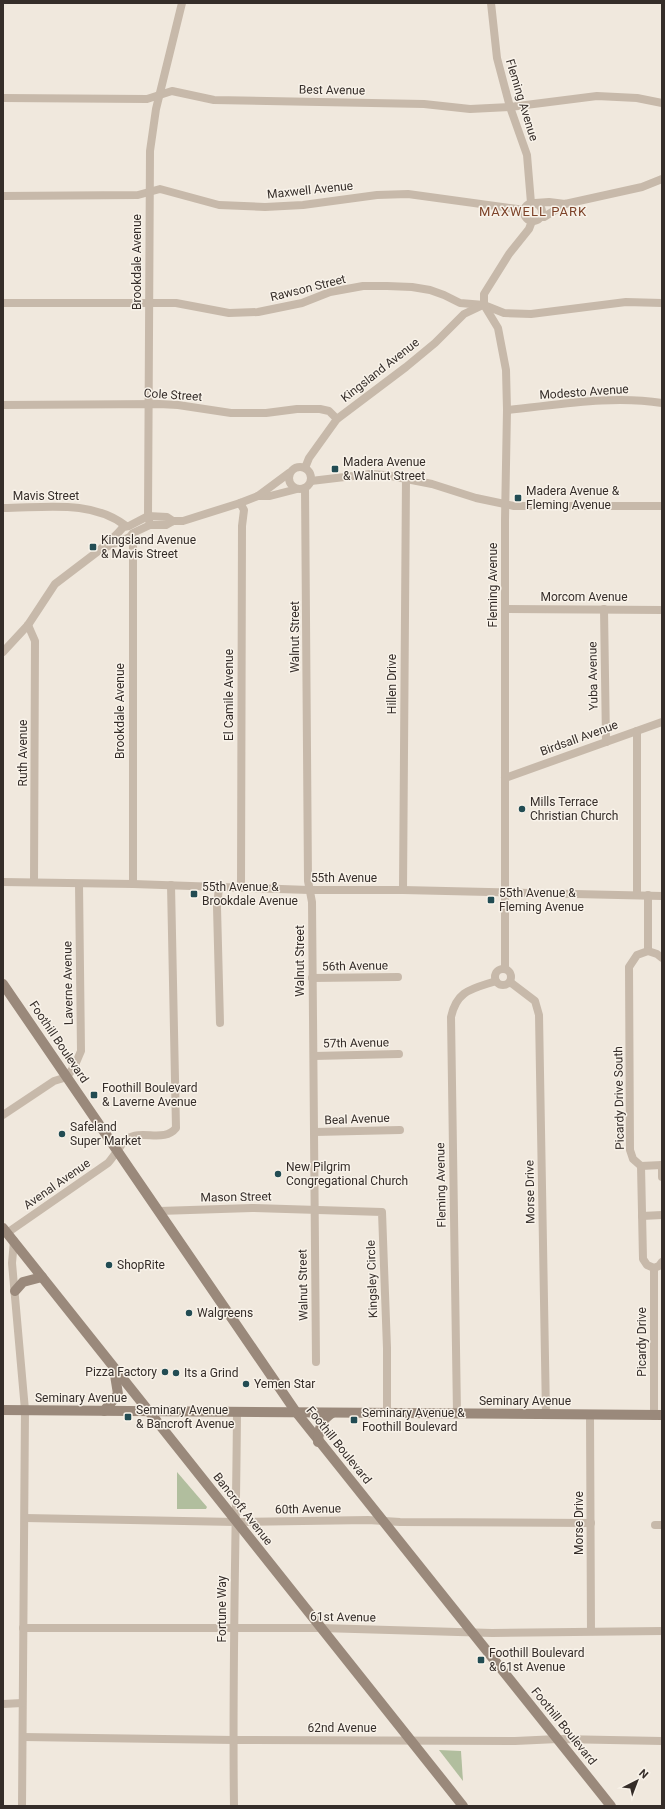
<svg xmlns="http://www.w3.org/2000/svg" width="665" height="1809" font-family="Roboto,sans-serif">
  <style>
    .green { fill: #b1be9e }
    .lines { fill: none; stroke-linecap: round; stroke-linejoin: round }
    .street { stroke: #c7b9aa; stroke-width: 8 }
    .secondary { stroke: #9a897b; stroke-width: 10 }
    .poi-dot { fill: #224c53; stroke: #f8f2e9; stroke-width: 1.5 }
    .labels { text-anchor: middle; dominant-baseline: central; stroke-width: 3; stroke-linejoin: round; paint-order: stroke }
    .street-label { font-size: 12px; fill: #352d29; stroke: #f8f2e9 }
    .poi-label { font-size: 12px; fill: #352d29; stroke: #f8f2e9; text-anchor: start }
    .neighbourhood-label { font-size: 13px; letter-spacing: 1px; fill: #7d4329; stroke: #f8f2e9 }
  </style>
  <rect width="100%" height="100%" fill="#f0e8dd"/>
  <g class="green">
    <path d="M 177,1472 L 207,1507 L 206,1509 L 177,1509 Z"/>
    <path d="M 439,1750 L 461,1751 L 463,1781 Z"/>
  </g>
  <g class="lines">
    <g class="street">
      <path d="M 491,3 L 497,58 L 510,107 L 527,155 L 531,203"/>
      <path d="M 3,98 L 147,99 L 172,91 L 214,100 L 424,104 L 470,109 L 510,107 L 597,96 L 637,98 L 662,103"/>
      <path d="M 3,196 L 138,195 L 160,189 L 219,205 L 265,207 L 303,205 L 377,195 L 408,194 L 525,210"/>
      <path d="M 535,203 L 549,202 L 565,204 L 642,187 L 662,179"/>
      <circle cx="533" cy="212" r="9"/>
      <path d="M 541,217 L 544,217 L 565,204"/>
      <path d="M 3,303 L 176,303 L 229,313 L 258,312 L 302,303 L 330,292 L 363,286 L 387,286 L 412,287 L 430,290 L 444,295 L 460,303 L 484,305 L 504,313 L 531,314 L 626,302 L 662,303"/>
      <path d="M 3,405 L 159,404 L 178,405 L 231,413 L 266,413 L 297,409 L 320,409 L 329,411 L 337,419"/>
      <path d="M 507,410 C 558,405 611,395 662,403"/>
      <circle cx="300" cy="478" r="11"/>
      <path d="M 305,468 L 309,458 L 337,419 L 406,367 L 435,343 L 464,314 L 483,305"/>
      <path d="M 311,481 L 370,474 L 386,475 L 432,484 L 476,498 L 514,506 L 662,506"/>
      <path d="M 305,488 L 308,881 L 312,902 L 316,1362"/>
      <path d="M 258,496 L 270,496 L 297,489"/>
      <path d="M 240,503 L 244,510 L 242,526 L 241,888"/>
      <path d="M 3,508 C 43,508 92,499 126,526"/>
      <path d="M 150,525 L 148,516 L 150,151 L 156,109 L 182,3"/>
      <path d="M 130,537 L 133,545 L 133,884"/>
      <path d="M 106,547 L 130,537 L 133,533 L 150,525 L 166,525 L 173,521 L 183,521 L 240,503 L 258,496 L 289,473"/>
      <path d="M 505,609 L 662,610"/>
      <path d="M 604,609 L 606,742"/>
      <path d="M 28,625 L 35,641 L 34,882"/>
      <path d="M 3,652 L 28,625 L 55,584 L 101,549 C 108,541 117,536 123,527 L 129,526 L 148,516 L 167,517 L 173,521"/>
      <path d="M 505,778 L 662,722"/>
      <path d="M 3,882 L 133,884 L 309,890 L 403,890 L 662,896"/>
      <path d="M 219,887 L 217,907 L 220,1023"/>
      <path d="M 403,890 L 406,478"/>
      <path d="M 637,895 L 637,731"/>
      <path d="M 648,951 L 637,955 L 629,967 L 630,1150 L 633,1159 L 641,1166 L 643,1259 L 647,1265 L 654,1268"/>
      <path d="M 648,951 L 648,895"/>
      <path d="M 648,951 L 657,954 L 662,958"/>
      <circle cx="503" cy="977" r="8"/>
      <path d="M 505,969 L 505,520 L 507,410 L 506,370 L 498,328 L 484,305 L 484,294 L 509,254 L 529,229 L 532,221"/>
      <path d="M 312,978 L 398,977"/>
      <path d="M 510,982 L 535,1001 L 539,1015 L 546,1415"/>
      <path d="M 314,1056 L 399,1054"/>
      <path d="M 3,1115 L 54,1081 L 67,1077 L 75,1065 L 81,1051 L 79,884"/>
      <path d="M 315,1132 L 400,1130"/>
      <path d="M 662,1165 L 662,1177"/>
      <path d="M 641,1166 L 662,1165"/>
      <path d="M 159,1211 L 252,1208 L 382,1212 L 387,1348 L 387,1413"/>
      <path d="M 642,1216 L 662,1215"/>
      <path d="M 7,1233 L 108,1163 C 113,1158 123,1141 127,1139 C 142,1129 164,1143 176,1128 L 171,885"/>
      <path d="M 14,1241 L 12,1263 L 25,1410 L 22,1806"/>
      <path d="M 654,1268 L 654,1416"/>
      <path d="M 654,1268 L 659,1266 L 662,1262"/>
      <path d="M 457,1414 L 451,1017 C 457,990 472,989 496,981"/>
      <path d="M 590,1415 L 591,1631"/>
      <path d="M 25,1518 L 236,1522 L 368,1520 L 400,1522 L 591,1523"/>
      <path d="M 655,1525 L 662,1525"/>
      <path d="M 23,1628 L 321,1628 L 492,1633 L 662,1631"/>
      <path d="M 3,1704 L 22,1703"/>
      <path d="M 23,1737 L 233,1740 L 515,1741 L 558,1739 L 662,1741"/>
      <path d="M 234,1806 C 232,1674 236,1543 237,1412"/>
    </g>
    <g class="secondary">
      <path d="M 3,984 L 296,1412 L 611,1806"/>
      <path d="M 3,1228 L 463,1806"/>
      <path d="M 15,1291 L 23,1282 L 42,1277"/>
      <path d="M 3,1410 L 662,1415"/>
      <path d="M 104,1411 L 118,1394 L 114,1369"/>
      <path d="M 318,1442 C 319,1428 321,1420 332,1413"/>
    </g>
  </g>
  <g class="poi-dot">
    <rect x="331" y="465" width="8" height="8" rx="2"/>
    <rect x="514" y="494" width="8" height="8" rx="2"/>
    <rect x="89" y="543" width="8" height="8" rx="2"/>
    <circle cx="522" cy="809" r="4"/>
    <rect x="190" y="890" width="8" height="8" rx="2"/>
    <rect x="487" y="896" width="8" height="8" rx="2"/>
    <rect x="90" y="1091" width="8" height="8" rx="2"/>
    <circle cx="62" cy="1134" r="4"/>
    <circle cx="278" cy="1174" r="4"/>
    <circle cx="109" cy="1265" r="4"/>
    <circle cx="189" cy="1313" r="4"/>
    <circle cx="165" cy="1372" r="4"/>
    <circle cx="176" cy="1373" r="4"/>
    <circle cx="246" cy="1384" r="4"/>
    <rect x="124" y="1413" width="8" height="8" rx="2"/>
    <rect x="350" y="1416" width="8" height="8" rx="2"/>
    <rect x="477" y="1656" width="8" height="8" rx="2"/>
  </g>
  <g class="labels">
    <g class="street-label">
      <text transform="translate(332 90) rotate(1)">Best Avenue</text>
      <text transform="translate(522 100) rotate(73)">Fleming Avenue</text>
      <text transform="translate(310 190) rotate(-6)">Maxwell Avenue</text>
      <text transform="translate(137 262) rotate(-90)">Brookdale Avenue</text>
      <text transform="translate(308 288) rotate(-14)">Rawson Street</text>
      <text transform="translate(380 370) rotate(-38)">Kingsland Avenue</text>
      <text transform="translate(584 392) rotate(-4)">Modesto Avenue</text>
      <text transform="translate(173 395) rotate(4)">Cole Street</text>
      <text x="46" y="496">Mavis Street</text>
      <text transform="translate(493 585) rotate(-90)">Fleming Avenue</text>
      <text x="584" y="597">Morcom Avenue</text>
      <text transform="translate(295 637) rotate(-90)">Walnut Street</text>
      <text transform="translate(593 676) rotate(-91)">Yuba Avenue</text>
      <text transform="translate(392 684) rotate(-90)">Hillen Drive</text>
      <text transform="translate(229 695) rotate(-90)">El Camile Avenue</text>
      <text transform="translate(120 711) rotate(-90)">Brookdale Avenue</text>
      <text transform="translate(579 738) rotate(-20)">Birdsall Avenue</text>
      <text transform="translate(23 753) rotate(-90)">Ruth Avenue</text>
      <text x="344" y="878">55th Avenue</text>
      <text transform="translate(300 961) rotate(-90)">Walnut Street</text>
      <text transform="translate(355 966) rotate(-1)">56th Avenue</text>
      <text transform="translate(68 983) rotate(-91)">Laverne Avenue</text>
      <text transform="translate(59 1042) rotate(56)">Foothill Boulevard</text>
      <text transform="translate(356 1043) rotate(-1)">57th Avenue</text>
      <text transform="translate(619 1098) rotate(-91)">Picardy Drive South</text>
      <text transform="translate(357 1119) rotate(-2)">Beal Avenue</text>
      <text transform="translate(57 1184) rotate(-35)">Avenal Avenue</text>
      <text transform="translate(441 1185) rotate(-91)">Fleming Avenue</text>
      <text transform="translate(530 1192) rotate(-91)">Morse Drive</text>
      <text transform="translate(236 1197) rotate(-1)">Mason Street</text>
      <text transform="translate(372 1279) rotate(-92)">Kingsley Circle</text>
      <text transform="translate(303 1285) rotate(-91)">Walnut Street</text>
      <text transform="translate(642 1342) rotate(-90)">Picardy Drive</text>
      <text x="81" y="1398">Seminary Avenue</text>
      <text x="525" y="1401">Seminary Avenue</text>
      <text transform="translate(339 1445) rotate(51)">Foothill Boulevard</text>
      <text transform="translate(243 1509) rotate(52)">Bancroft Avenue</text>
      <text transform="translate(308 1509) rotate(-1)">60th Avenue</text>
      <text transform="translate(579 1523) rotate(-90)">Morse Drive</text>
      <text transform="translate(222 1609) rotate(-90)">Fortune Way</text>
      <text transform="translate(343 1617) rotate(1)">61st Avenue</text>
      <text transform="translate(564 1726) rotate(51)">Foothill Boulevard</text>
      <text x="342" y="1728">62nd Avenue</text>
    </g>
    <g class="poi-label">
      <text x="343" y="462">Madera Avenue<tspan x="343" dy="14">&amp; Walnut Street</tspan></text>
      <text x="526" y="491">Madera Avenue &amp;<tspan x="526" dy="14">Fleming Avenue</tspan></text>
      <text x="101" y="540">Kingsland Avenue<tspan x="101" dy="14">&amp; Mavis Street</tspan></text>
      <text x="530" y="802">Mills Terrace<tspan x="530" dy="14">Christian Church</tspan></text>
      <text x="202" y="887">55th Avenue &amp;<tspan x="202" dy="14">Brookdale Avenue</tspan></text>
      <text x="499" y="893">55th Avenue &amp;<tspan x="499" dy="14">Fleming Avenue</tspan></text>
      <text x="102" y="1088">Foothill Boulevard<tspan x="102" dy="14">&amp; Laverne Avenue</tspan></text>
      <text x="70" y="1127">Safeland<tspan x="70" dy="14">Super Market</tspan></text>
      <text x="286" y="1167">New Pilgrim<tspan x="286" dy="14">Congregational Church</tspan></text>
      <text x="117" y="1265">ShopRite</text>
      <text x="197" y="1313">Walgreens</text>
      <text x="157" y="1372" text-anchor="end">Pizza Factory</text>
      <text x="184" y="1373">Its a Grind</text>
      <text x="254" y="1384">Yemen Star</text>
      <text x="136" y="1410">Seminary Avenue<tspan x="136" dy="14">&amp; Bancroft Avenue</tspan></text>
      <text x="362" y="1413">Seminary Avenue &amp;<tspan x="362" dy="14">Foothill Boulevard</tspan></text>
      <text x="489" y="1653">Foothill Boulevard<tspan x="489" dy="14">&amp; 61st Avenue</tspan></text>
    </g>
    <g class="neighbourhood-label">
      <text x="533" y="211">MAXWELL PARK</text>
    </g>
  </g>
  <rect width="665" height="1809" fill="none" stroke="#352d29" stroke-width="8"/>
  <g transform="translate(637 1781) rotate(42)" stroke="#f8f2e9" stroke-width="3" paint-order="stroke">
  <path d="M0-3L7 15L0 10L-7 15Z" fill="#352d29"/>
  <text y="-6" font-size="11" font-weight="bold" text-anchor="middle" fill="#352d29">N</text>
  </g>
</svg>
